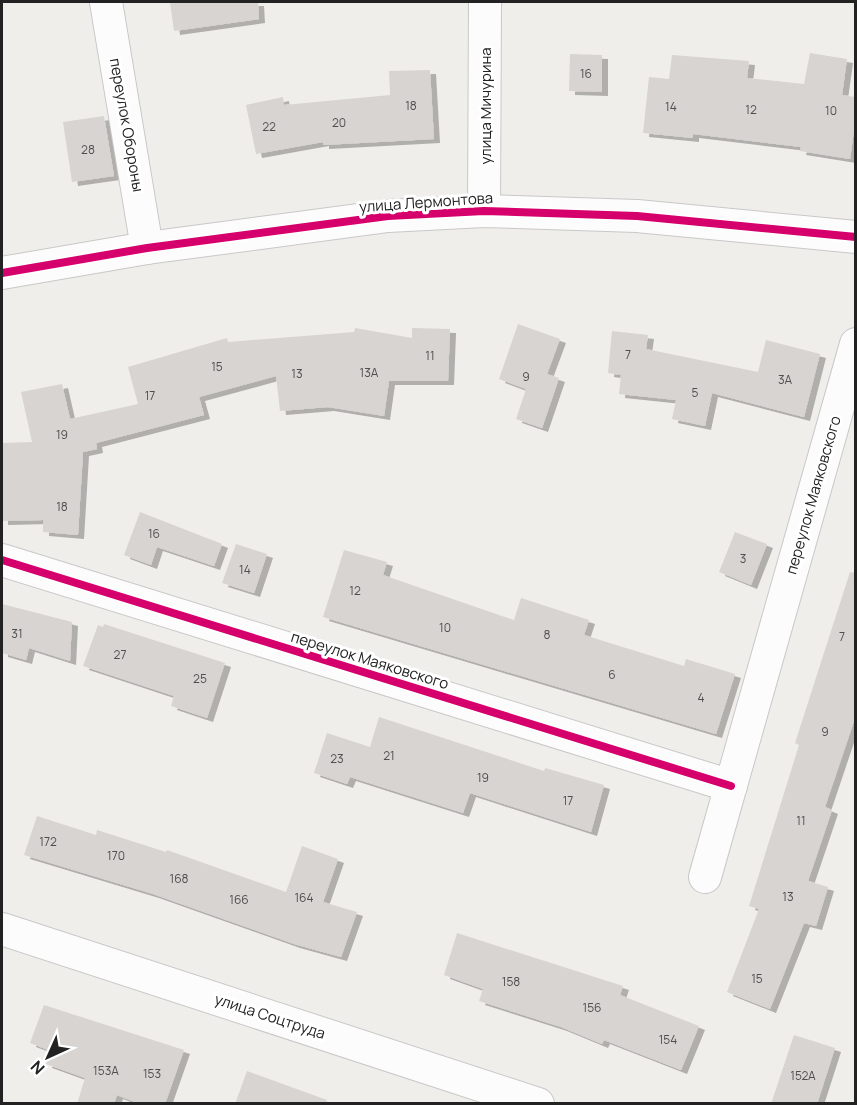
<svg xmlns="http://www.w3.org/2000/svg" width="857" height="1105" font-family="Manrope,sans-serif">
  <style>
    .building { fill: #d7d4d2; filter: url(#shadow) }
    .lines { fill: none; stroke-linecap: round; stroke-linejoin: round }
    .street-casing { stroke: #c9c8c7; stroke-width: 34 }
    .street { stroke: #fdfcfc; stroke-width: 32 }
    .cycleway-casing { stroke: #fff; stroke-width: 11 }
    .cycleway { stroke: #d6006c; stroke-width: 8 }
    .labels { text-anchor: middle; dominant-baseline: central; stroke-width: 6; stroke-linejoin: round; paint-order: stroke }
    .number-label { font-size: 12px; fill: #4f4e4e }
    .street-label { font-size: 15px; fill: #222; stroke: #fff }
  </style>
  <defs>
    <filter id="shadow"><feDropShadow dx="6" dy="4" stdDeviation="0" flood-color="#0004"/></filter>
  </defs>
  <rect width="100%" height="100%" fill="#f0eeeb"/>
  <g class="building">
    <path d="M 170,2 L 258,2 L 259,19 L 174,31 Z"/>
    <path d="M 810,53 L 847,59 L 842,95 L 855,97 L 855,123 L 850,159 L 800,151 L 801,147 L 693,134 L 693,138 L 643,133 L 649,77 L 669,79 L 672,55 L 749,61 L 747,78 L 804,84 Z"/>
    <path d="M 570,54 L 602,55 L 602,92 L 569,91 Z"/>
    <path d="M 430,70 L 434,139 L 323,145 L 323,142 L 256,154 L 246,105 L 283,97 L 284,105 L 390,95 L 389,71 Z"/>
    <path d="M 104,116 L 114,176 L 72,182 L 63,122 Z"/>
    <path d="M 518,324 L 560,339 L 547,374 L 559,378 L 542,428 L 516,419 L 526,389 L 499,379 Z"/>
    <path d="M 355,328 L 412,338 L 412,328 L 450,329 L 448,381 L 389,381 L 384,416 L 328,407 L 280,411 L 276,376 L 199,397 L 204,415 L 96,443 L 97,449 L 83,452 L 78,535 L 43,532 L 43,520 L 2,521 L 2,443 L 32,442 L 21,392 L 62,384 L 70,419 L 138,404 L 128,367 L 227,338 L 228,342 L 354,332 Z"/>
    <path d="M 612,331 L 648,335 L 646,349 L 758,372 L 766,340 L 820,354 L 804,417 L 712,393 L 705,426 L 672,419 L 676,400 L 619,394 L 621,375 L 608,373 Z"/>
    <path d="M 140,512 L 222,544 L 214,566 L 157,547 L 151,565 L 124,555 Z"/>
    <path d="M 735,532 L 767,544 L 751,585 L 719,572 Z"/>
    <path d="M 236,544 L 267,554 L 254,593 L 222,583 Z"/>
    <path d="M 344,550 L 387,562 L 383,575 L 514,620 L 521,598 L 589,620 L 584,635 L 684,666 L 686,659 L 735,674 L 716,734 L 323,617 Z"/>
    <path d="M 850,572 L 855,573 L 855,718 L 825,807 L 832,810 L 808,881 L 828,887 L 816,926 L 804,923 L 770,1009 L 727,992 L 759,909 L 749,906 L 799,745 L 795,743 Z"/>
    <path d="M 2,604 L 72,622 L 70,661 L 29,648 L 26,660 L 2,653 Z"/>
    <path d="M 104,624 L 225,663 L 207,718 L 171,706 L 174,696 L 83,666 L 98,625 L 103,627 Z"/>
    <path d="M 379,717 L 544,771 L 545,768 L 604,785 L 591,832 L 470,793 L 463,813 L 350,777 L 347,784 L 314,773 L 327,733 L 370,747 Z"/>
    <path d="M 37,816 L 96,835 L 97,830 L 166,852 L 167,850 L 286,892 L 302,846 L 338,859 L 323,902 L 357,912 L 341,957 L 294,944 L 153,894 L 24,855 Z"/>
    <path d="M 457,933 L 623,986 L 620,995 L 699,1026 L 681,1070 L 604,1040 L 602,1044 L 561,1027 L 479,1001 L 483,989 L 444,975 Z"/>
    <path d="M 44,1005 L 184,1050 L 165,1104 L 140,1104 L 117,1095 L 114,1104 L 77,1104 L 85,1078 L 46,1064 L 51,1051 L 30,1043 Z"/>
    <path d="M 794,1035 L 835,1048 L 817,1104 L 771,1104 Z"/>
    <path d="M 247,1071 L 327,1100 L 326,1104 L 235,1104 Z"/>
  </g>
  <g class="lines">
    <defs>
      <g id="street">
        <path d="M 106,2 L 147,248"/>
        <path d="M 484,211 L 485,2"/>
        <path d="M 2,273 L 147,248 L 388,216 L 484,211 L 637,216 L 856,237"/>
        <path d="M 2,560 L 731,786"/>
        <path d="M 705,877 L 856,344"/>
        <path d="M 2,929 L 538,1104"/>
      </g>
    </defs>
    <use href="#street" class="street-casing"/>
    <use href="#street" class="street"/>
    <defs>
      <g id="cycleway">
        <path d="M 2,273 L 147,248 L 388,216 L 484,211 L 637,216 L 856,237"/>
        <path d="M 2,560 L 731,786"/>
      </g>
    </defs>
    <use href="#cycleway" class="cycleway-casing"/>
    <use href="#cycleway" class="cycleway"/>
  </g>
  <g class="labels">
    <g class="number-label">
      <text x="586" y="73">16</text>
      <text x="411" y="105">18</text>
      <text x="671" y="106">14</text>
      <text x="751" y="109">12</text>
      <text x="831" y="110">10</text>
      <text x="339" y="122">20</text>
      <text x="269" y="126">22</text>
      <text x="88" y="149">28</text>
      <text x="628" y="354">7</text>
      <text x="430" y="355">11</text>
      <text x="217" y="366">15</text>
      <text x="369" y="372">13А</text>
      <text x="297" y="373">13</text>
      <text x="526" y="376">9</text>
      <text x="785" y="379">3А</text>
      <text x="695" y="392">5</text>
      <text x="150" y="395">17</text>
      <text x="62" y="434">19</text>
      <text x="62" y="506">18</text>
      <text x="154" y="533">16</text>
      <text x="743" y="558">3</text>
      <text x="245" y="569">14</text>
      <text x="355" y="590">12</text>
      <text x="445" y="627">10</text>
      <text x="17" y="633">31</text>
      <text x="547" y="634">8</text>
      <text x="842" y="636">7</text>
      <text x="120" y="654">27</text>
      <text x="612" y="674">6</text>
      <text x="200" y="678">25</text>
      <text x="701" y="697">4</text>
      <text x="825" y="731">9</text>
      <text x="389" y="755">21</text>
      <text x="337" y="758">23</text>
      <text x="483" y="777">19</text>
      <text x="568" y="800">17</text>
      <text x="801" y="820">11</text>
      <text x="48" y="841">172</text>
      <text x="116" y="855">170</text>
      <text x="179" y="878">168</text>
      <text x="788" y="896">13</text>
      <text x="304" y="897">164</text>
      <text x="239" y="899">166</text>
      <text x="757" y="978">15</text>
      <text x="511" y="981">158</text>
      <text x="592" y="1007">156</text>
      <text x="668" y="1039">154</text>
      <text x="106" y="1070">153А</text>
      <text x="152" y="1073">153</text>
      <text x="803" y="1075">152А</text>
    </g>
    <g class="street-label">
      <text transform="translate(485 106) rotate(-90)">улица Мичурина</text>
      <text transform="translate(127 125) rotate(80)">переулок Обороны</text>
      <text transform="translate(426 202) rotate(-4)">улица Лермонтова</text>
      <text transform="translate(813 495) rotate(-74)">переулок Маяковского</text>
      <text transform="translate(370 660) rotate(17)">переулок Маяковского</text>
      <text transform="translate(270 1016) rotate(18)">улица Соцтруда</text>
    </g>
  </g>
  <rect width="857" height="1105" fill="none" stroke="#222222" stroke-width="6"/>
  <g transform="translate(48 1057) rotate(225)" stroke="#ffffff" stroke-width="4.5" paint-order="stroke">
  <path d="M0-4.5L10 22L0 15L-10 22Z" fill="#222222"/>
  <text y="-9" font-size="16" font-weight="bold" text-anchor="middle" fill="#222222">N</text>
  </g>
</svg>
